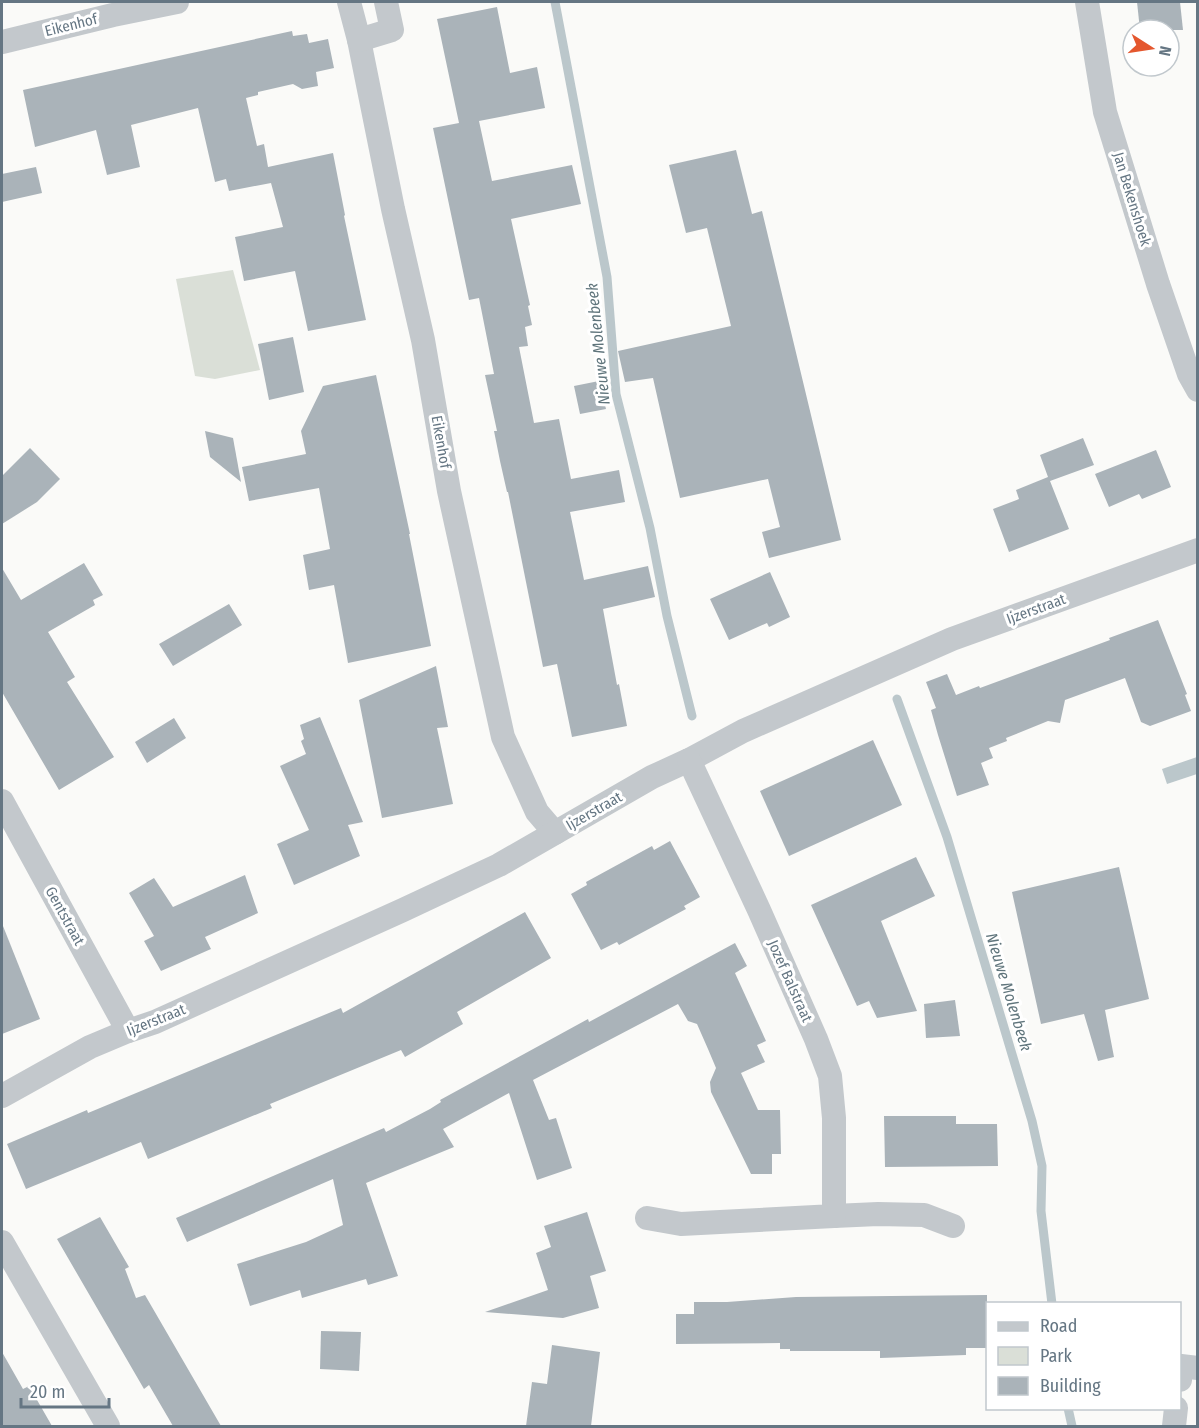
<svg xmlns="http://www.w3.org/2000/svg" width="1199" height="1428" font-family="'Fira Sans Condensed',sans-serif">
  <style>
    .green { fill: #dadfd7 }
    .water { fill: #bbc7cb }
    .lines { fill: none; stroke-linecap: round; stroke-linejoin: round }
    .stream { stroke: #bbc7cb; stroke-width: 9 }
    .building { fill: #aab3b9 }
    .street { stroke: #c3c8cc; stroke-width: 24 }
    .labels { text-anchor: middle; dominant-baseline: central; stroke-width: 6; stroke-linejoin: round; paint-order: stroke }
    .street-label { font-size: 15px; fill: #657683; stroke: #fff }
    .water-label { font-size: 16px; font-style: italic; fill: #60757c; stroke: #fff }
  </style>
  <rect width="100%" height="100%" fill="#fafaf8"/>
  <path class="green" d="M 233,270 L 260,370 L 215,379 L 195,376 L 176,279 Z"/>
  <path class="water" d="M 1197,757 L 1197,774 L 1167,784 L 1162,769 Z"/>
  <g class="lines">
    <g class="stream">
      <path d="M 555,2 L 607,277 L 616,394 L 650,528 L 667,616 L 692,716"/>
      <path d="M 897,699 L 947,837 L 1032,1121 L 1042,1166 L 1041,1211 L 1052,1304"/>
      <path d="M 1068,1408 L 1072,1426"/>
    </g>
  </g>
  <g class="building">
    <path d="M 1137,2 L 1180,2 L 1183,30 L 1140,30 Z"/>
    <path d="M 497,7 L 510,73 L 537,67 L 545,108 L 479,121 L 492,181 L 572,165 L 581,204 L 511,219 L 530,305 L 528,306 L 532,325 L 525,327 L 528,346 L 519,347 L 534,423 L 559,419 L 571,479 L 619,470 L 625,502 L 570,512 L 584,580 L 648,566 L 655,597 L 603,609 L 617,685 L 619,684 L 627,726 L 572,737 L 557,664 L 543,667 L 508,492 L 507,492 L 500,461 L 494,431 L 497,431 L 485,375 L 494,374 L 479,298 L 469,300 L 433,128 L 459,123 L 437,19 Z"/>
    <path d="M 292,31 L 293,36 L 307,34 L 309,43 L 328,39 L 334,68 L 316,72 L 318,86 L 302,89 L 293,84 L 258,92 L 258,95 L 246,98 L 257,146 L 264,144 L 268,167 L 333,153 L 345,215 L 344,216 L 366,320 L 308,331 L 295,271 L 244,281 L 235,237 L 283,227 L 271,183 L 229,191 L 226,179 L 215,182 L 198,108 L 131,125 L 140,167 L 107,175 L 96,130 L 35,147 L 23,90 Z"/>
    <path d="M 736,150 L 752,214 L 762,211 L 841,540 L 769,558 L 762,532 L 780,527 L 768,479 L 680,498 L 653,378 L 625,382 L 618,351 L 731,326 L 707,228 L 686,233 L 669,165 Z"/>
    <path d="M 36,167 L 42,193 L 2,202 L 2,174 Z"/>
    <path d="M 293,337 L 304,392 L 269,400 L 258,344 Z"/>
    <path d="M 376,375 L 410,534 L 409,534 L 431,646 L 348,663 L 334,585 L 309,590 L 303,555 L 330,549 L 319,488 L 249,501 L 242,467 L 306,454 L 301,431 L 323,386 Z"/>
    <path d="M 599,381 L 606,409 L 580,414 L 574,386 Z"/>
    <path d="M 205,431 L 233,438 L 241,482 L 210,457 Z"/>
    <path d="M 1083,438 L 1094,465 L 1050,481 L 1069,529 L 1009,552 L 993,509 L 1019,499 L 1016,490 L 1048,477 L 1040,455 Z"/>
    <path d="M 30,448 L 60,479 L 37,502 L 2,524 L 2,476 Z"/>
    <path d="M 1156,450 L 1171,487 L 1142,499 L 1139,494 L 1109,507 L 1095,474 Z"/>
    <path d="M 84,563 L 103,595 L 93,600 L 95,605 L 48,632 L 75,677 L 67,682 L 114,757 L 59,790 L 2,692 L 2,568 L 21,600 Z"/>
    <path d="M 770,572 L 790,617 L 769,627 L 767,623 L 729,640 L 710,599 Z"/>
    <path d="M 229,604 L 242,625 L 173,666 L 159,644 Z"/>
    <path d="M 1158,620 L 1187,694 L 1185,695 L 1191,711 L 1150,726 L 1141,722 L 1125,678 L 1065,700 L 1060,723 L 1048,721 L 1006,738 L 1007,741 L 989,748 L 993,758 L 981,763 L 989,785 L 957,796 L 938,735 L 931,710 L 936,708 L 926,682 L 947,674 L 956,695 L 979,686 L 980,688 L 1110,640 L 1109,638 Z"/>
    <path d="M 436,666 L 448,727 L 437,728 L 453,804 L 382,818 L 359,700 Z"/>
    <path d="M 320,717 L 363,822 L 348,825 L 360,856 L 294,885 L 277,844 L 309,830 L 280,766 L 306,754 L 301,741 L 304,739 L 300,725 Z"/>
    <path d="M 174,718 L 186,738 L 147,763 L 135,742 Z"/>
    <path d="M 873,740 L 902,805 L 789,856 L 760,791 Z"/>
    <path d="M 670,841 L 700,897 L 684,906 L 686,909 L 619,945 L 617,942 L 601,950 L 571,894 L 587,885 L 586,882 L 652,846 L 654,850 Z"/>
    <path d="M 916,857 L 935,896 L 881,921 L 917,1011 L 877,1018 L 869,1001 L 857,1006 L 811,905 Z"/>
    <path d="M 1119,867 L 1149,999 L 1105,1010 L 1114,1057 L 1098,1061 L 1084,1014 L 1041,1024 L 1012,892 Z"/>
    <path d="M 245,875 L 258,913 L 205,937 L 211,949 L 161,971 L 144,941 L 154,936 L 129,893 L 154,878 L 173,907 Z"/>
    <path d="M 525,912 L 551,958 L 457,1012 L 463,1024 L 405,1057 L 401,1050 L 270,1104 L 272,1108 L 148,1159 L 141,1142 L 26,1189 L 7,1144 L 87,1110 L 88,1113 L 341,1008 L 343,1013 Z"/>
    <path d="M 2,926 L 3,926 L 40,1019 L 2,1034 Z"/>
    <path d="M 735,943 L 747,966 L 735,973 L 766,1041 L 757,1045 L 765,1062 L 741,1073 L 758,1110 L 780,1110 L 781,1154 L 772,1154 L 772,1174 L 751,1174 L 711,1092 L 710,1082 L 716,1068 L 708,1049 L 697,1024 L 688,1021 L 678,1004 L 533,1080 L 549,1120 L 556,1118 L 572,1168 L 537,1180 L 509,1093 L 443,1129 L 454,1147 L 366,1183 L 398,1276 L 368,1285 L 366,1279 L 302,1298 L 300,1290 L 250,1306 L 237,1264 L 306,1242 L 343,1225 L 333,1179 L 187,1242 L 176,1218 L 384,1128 L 386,1132 L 430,1109 L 441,1102 L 440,1100 L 588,1019 L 589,1022 Z"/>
    <path d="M 955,1000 L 960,1036 L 926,1038 L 924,1004 Z"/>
    <path d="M 884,1116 L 956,1116 L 956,1124 L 997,1124 L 998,1166 L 885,1167 Z"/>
    <path d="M 587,1212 L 606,1271 L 590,1276 L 599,1308 L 563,1318 L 485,1312 L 548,1290 L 536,1253 L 551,1247 L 544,1226 Z"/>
    <path d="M 100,1217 L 129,1267 L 125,1269 L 136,1298 L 145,1295 L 221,1426 L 173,1426 L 149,1385 L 144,1389 L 57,1239 Z"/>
    <path d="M 987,1295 L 987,1348 L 966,1348 L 966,1355 L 880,1358 L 880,1351 L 790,1351 L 790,1349 L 780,1349 L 780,1343 L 676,1344 L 676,1314 L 694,1314 L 694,1302 L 727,1302 L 796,1297 Z"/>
    <path d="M 321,1331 L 361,1332 L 359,1371 L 320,1369 Z"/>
    <path d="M 552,1345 L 600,1352 L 591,1426 L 526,1426 L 532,1382 L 547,1384 Z"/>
    <path d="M 2,1352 L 23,1389 L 29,1386 L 52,1426 L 2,1426 Z"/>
  </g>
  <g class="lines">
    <g class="street">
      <path d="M 349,2 L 359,40 L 393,209 L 423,340 L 449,491 L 503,737 L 537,812 L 555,833"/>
      <path d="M 1087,2 L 1105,112 L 1158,284 L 1189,374 L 1198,390"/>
      <path d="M 359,40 L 392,30 L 386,2"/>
      <path d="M 2,42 L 113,15 L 177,2"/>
      <path d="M 2,801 L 128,1031"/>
      <path d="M 2,1096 L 90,1047 L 128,1031 L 155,1022 L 403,910 L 499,865 L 652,777 L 689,760 L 743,731 L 952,639 L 1198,550"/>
      <path d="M 834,1216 L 878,1214 L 924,1215 L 953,1226"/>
      <path d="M 647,1218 L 681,1224 L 834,1216 L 834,1118 L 830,1076 L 816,1039 L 759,910 L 689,760"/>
      <path d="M 2,1242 L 108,1426"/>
      <path d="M 1180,1380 L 1181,1366 L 1198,1368"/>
      <path d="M 1174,1426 L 1176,1408"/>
    </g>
  </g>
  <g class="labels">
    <g class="street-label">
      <text transform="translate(71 25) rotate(-14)">Eikenhof</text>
      <text transform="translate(1132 199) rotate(73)">Jan Bekenshoek</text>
      <text transform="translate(441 442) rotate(80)">Eikenhof</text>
      <text transform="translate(1036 609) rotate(-20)">Ijzerstraat</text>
      <text transform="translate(594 811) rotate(-30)">Ijzerstraat</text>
      <text transform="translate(65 916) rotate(61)">Gentstraat</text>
      <text transform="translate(790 981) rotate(66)">Jozef Balstraat</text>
      <text transform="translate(156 1020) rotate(-22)">Ijzerstraat</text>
    </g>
    <g class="water-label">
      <text transform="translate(598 344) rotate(-96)">Nieuwe Molenbeek</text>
      <text transform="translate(1009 992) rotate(73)">Nieuwe Molenbeek</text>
    </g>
  </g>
  <rect width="1199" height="1428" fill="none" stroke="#657683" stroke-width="6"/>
  <rect x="986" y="1302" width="195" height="108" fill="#ffffff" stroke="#c1c8cd" stroke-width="1.5"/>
  <rect x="998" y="1322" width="30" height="9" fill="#c3c8cc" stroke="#c1c8cd" stroke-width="1.5"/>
  <text x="1040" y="1332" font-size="18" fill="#657683">Road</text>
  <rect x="998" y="1347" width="30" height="18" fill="#dadfd7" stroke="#c1c8cd" stroke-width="1.5"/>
  <text x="1040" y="1362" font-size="18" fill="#657683">Park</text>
  <rect x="998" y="1377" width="30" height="18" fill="#aab3b9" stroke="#c1c8cd" stroke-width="1.5"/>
  <text x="1040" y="1392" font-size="18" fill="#657683">Building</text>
  <g transform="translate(1151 48) rotate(102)"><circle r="28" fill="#ffffff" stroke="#c1c8cd" stroke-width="1.5"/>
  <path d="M0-4.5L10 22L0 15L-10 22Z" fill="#e4572e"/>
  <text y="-9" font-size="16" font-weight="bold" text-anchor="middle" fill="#657683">N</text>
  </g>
  <path d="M21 1398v9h88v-9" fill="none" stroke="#657683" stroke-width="3"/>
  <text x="30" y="1398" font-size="18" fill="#657683" stroke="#ffffff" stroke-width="4.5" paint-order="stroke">20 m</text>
</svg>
